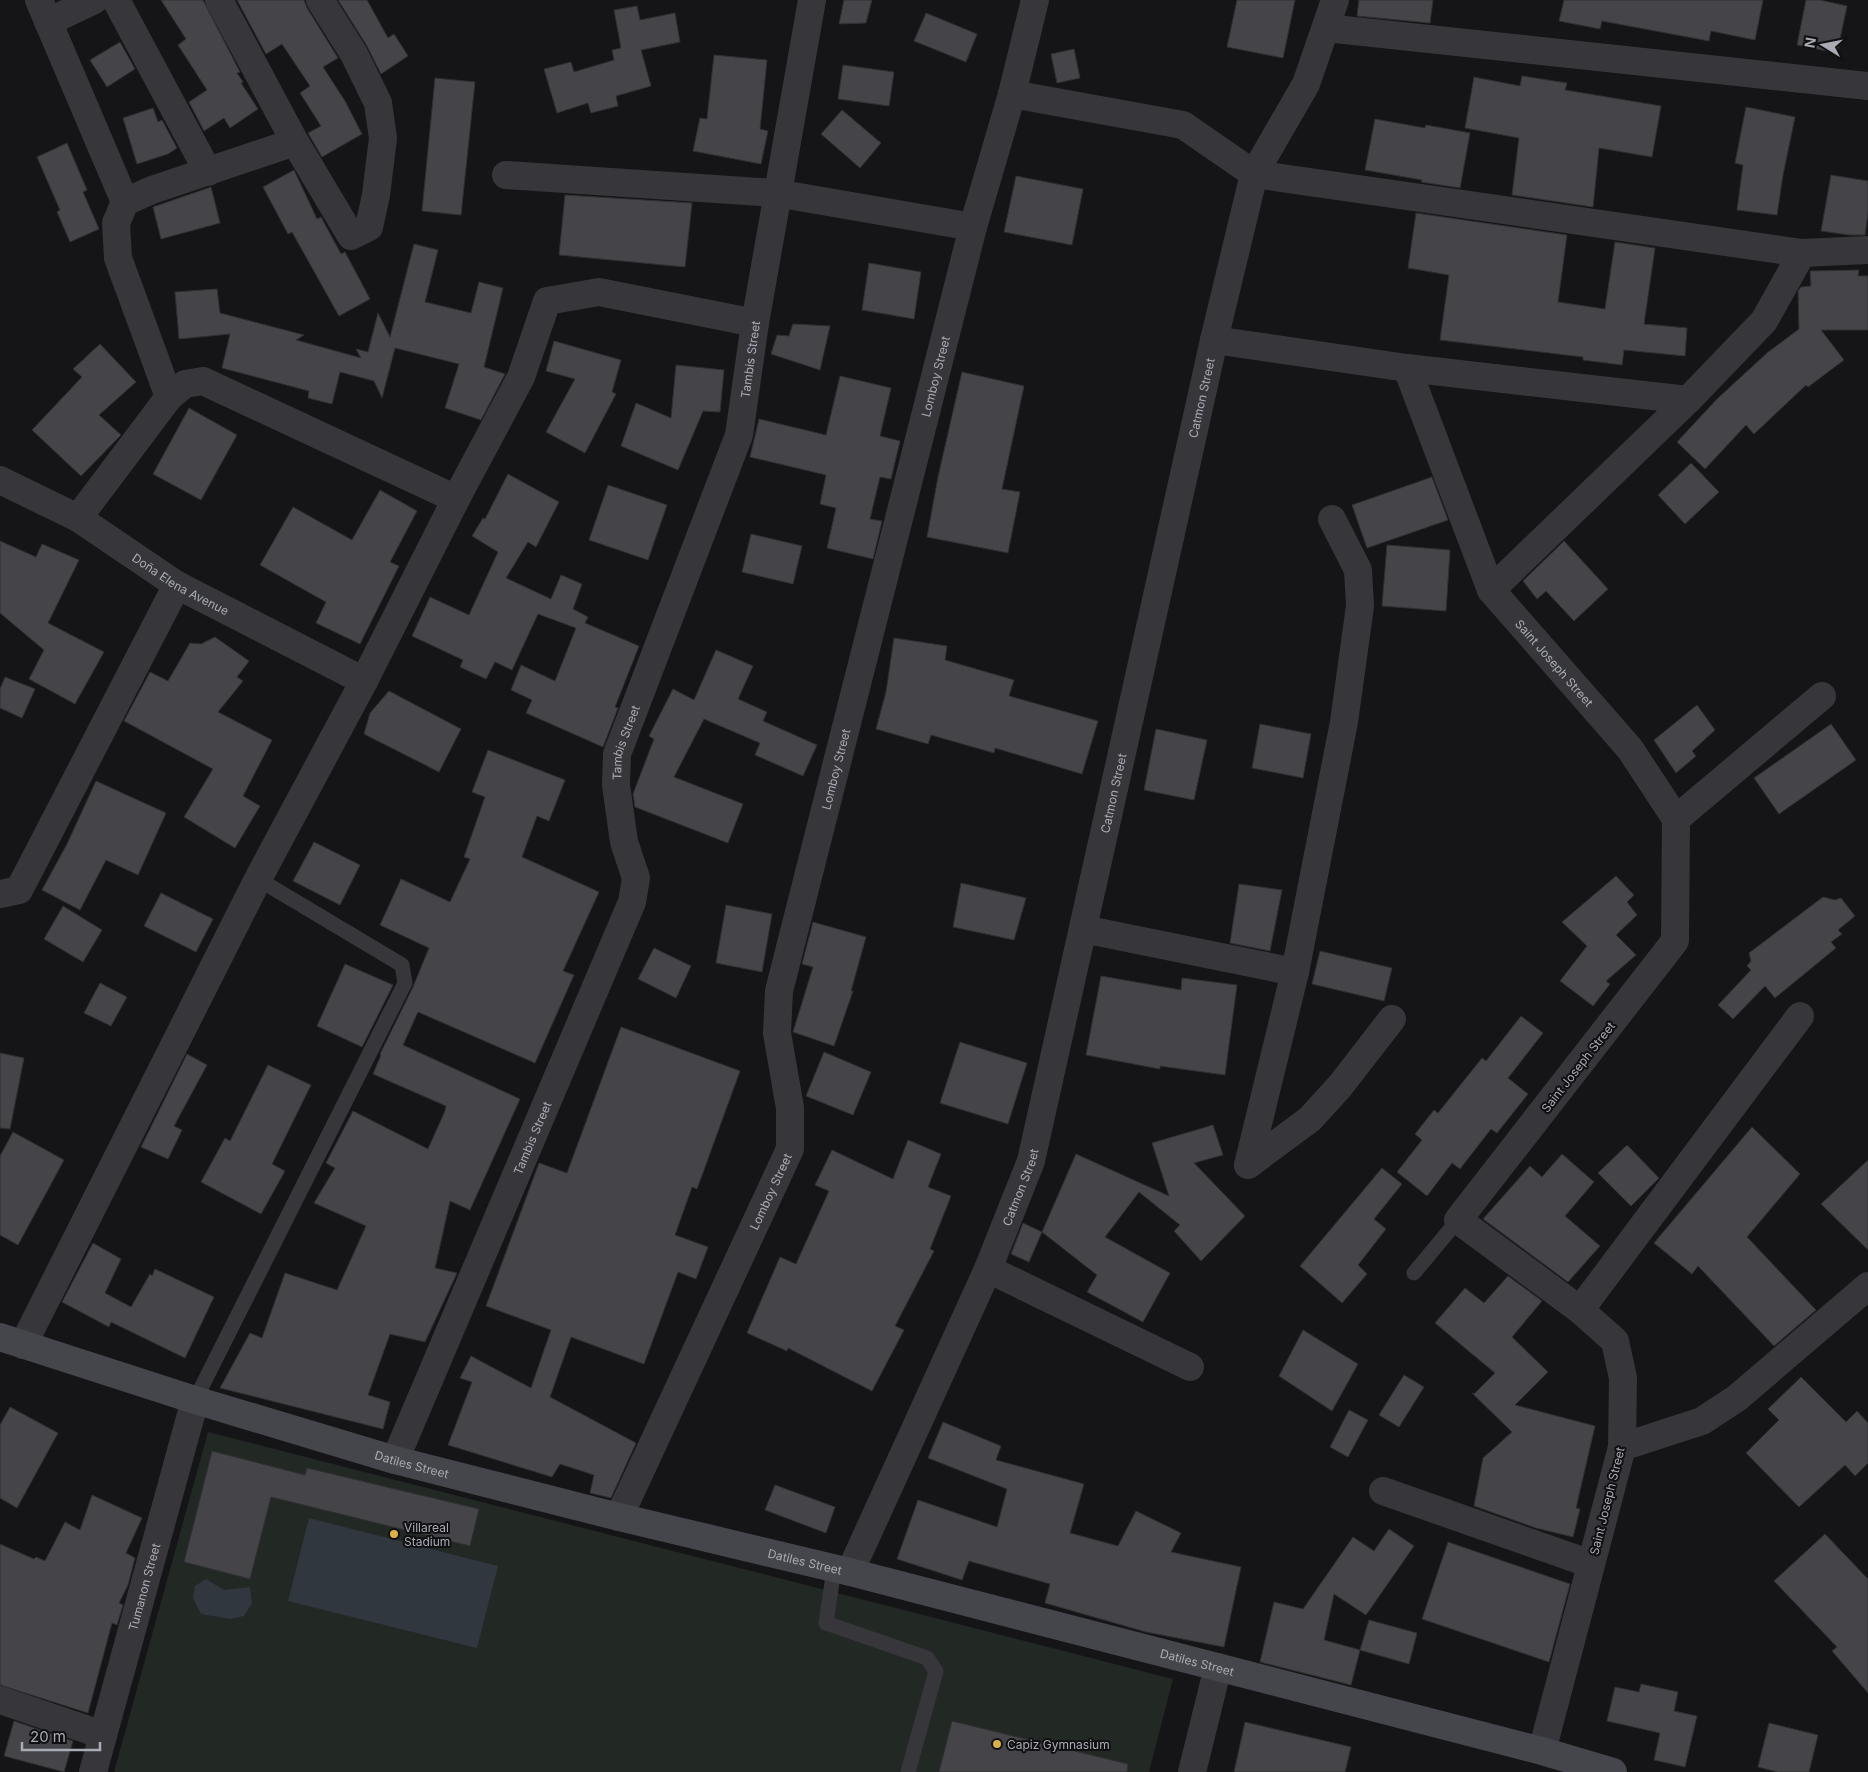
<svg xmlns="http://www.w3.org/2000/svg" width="1868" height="1772" font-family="Inter,sans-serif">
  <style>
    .green { fill: #222823 }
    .water { fill: #30373e }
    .building { fill: #454549; stroke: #303033 }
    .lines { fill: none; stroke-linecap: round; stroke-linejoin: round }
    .service { stroke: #37373b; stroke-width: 15 }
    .minor { stroke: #37373b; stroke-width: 28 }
    .tertiary { stroke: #37373b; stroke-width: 28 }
    .secondary { stroke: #45464b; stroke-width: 28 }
    .poi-dot { fill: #dbb249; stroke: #101012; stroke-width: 2 }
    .labels { text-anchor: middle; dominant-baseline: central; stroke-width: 4; stroke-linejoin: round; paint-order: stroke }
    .street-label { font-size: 12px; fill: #a9acb5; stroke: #101012 }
    .poi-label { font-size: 12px; fill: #a9acb5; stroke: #101012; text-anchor: start }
  </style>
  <rect width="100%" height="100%" fill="#151517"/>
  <path class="green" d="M 208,1432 L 1173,1679 L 1149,1772 L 114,1772 Z"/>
  <g class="water">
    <path d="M 309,1518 L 498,1566 L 477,1648 L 288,1601 Z"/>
    <path d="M 206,1579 L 224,1590 L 250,1587 L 252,1603 L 244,1616 L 230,1619 L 201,1614 L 193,1598 L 195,1586 Z"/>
  </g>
  <g class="building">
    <path d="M 161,0 L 203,0 L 240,72 L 237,73 L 243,82 L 241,83 L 258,109 L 230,128 L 224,118 L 204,131 L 189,102 L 207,90 L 178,45 L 186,39 Z"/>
    <path d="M 237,0 L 304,0 L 307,8 L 338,58 L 323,67 L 345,101 L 362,134 L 322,157 L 308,133 L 321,126 L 300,93 L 310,86 L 282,44 L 266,54 Z"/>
    <path d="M 338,0 L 367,0 L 388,38 L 394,34 L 408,56 L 381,74 L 367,46 Z"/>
    <path d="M 844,0 L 872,0 L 866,23 L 839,24 Z"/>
    <path d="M 1237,0 L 1295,0 L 1283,58 L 1227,47 Z"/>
    <path d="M 1359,0 L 1433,0 L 1430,23 L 1357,16 Z"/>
    <path d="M 1564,0 L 1763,0 L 1755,40 L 1711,31 L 1709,41 L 1602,21 L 1600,29 L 1559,21 Z"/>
    <path d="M 1806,0 L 1820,0 L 1847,6 L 1837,53 L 1797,45 Z"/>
    <path d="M 637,6 L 640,20 L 675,13 L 680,42 L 641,50 L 651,86 L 616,96 L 618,106 L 591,113 L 588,103 L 557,113 L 544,69 L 571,62 L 574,72 L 614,60 L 612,50 L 621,48 L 614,10 Z"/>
    <path d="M 926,13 L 977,34 L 966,62 L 914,41 Z"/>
    <path d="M 120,42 L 135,69 L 107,87 L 90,60 Z"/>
    <path d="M 1074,49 L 1080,78 L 1057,83 L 1051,54 Z"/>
    <path d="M 714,55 L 767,60 L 760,129 L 768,131 L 761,164 L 693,151 L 700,118 L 707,119 Z"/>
    <path d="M 843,65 L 894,72 L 889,106 L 838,99 Z"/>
    <path d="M 1522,76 L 1567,83 L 1565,90 L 1661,106 L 1652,157 L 1599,148 L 1593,207 L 1512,195 L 1519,138 L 1465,128 L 1474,77 L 1520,86 Z"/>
    <path d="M 435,78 L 475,82 L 461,215 L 422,211 Z"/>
    <path d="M 1746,107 L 1795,117 L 1783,175 L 1777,215 L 1737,210 L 1743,165 L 1735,163 Z"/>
    <path d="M 153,108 L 158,122 L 162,120 L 177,148 L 168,154 L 137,164 L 123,118 Z"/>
    <path d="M 842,110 L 881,143 L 860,168 L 821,134 Z"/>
    <path d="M 1375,119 L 1425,128 L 1426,125 L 1470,133 L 1460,188 L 1421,182 L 1422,180 L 1365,170 Z"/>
    <path d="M 67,143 L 87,190 L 83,192 L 99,229 L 70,242 L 57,212 L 60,210 L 37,157 Z"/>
    <path d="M 294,170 L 317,219 L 321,217 L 341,254 L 345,252 L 370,299 L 339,316 L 292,232 L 288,234 L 263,187 Z"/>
    <path d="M 1831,175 L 1868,181 L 1868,213 L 1865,235 L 1849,235 L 1821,231 Z"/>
    <path d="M 1016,176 L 1083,189 L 1072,245 L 1004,232 Z"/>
    <path d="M 211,187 L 220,223 L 161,239 L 153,207 Z"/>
    <path d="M 565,195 L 692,203 L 685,267 L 559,255 Z"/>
    <path d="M 1416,213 L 1567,235 L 1558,302 L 1605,309 L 1615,242 L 1655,248 L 1644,324 L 1687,328 L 1685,356 L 1624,350 L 1622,365 L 1583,360 L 1583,357 L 1440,340 L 1449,275 L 1408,268 Z"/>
    <path d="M 414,244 L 438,250 L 425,302 L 471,313 L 479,282 L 503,288 L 484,367 L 505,374 L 481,420 L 445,408 L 459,364 L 395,348 L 382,398 L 374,381 L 340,372 L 332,404 L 308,398 L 309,391 L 222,368 L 230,334 L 179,339 L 175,292 L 217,289 L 220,313 L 304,335 L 296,340 L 361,358 L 356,349 L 368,352 L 378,313 L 390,337 Z"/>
    <path d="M 869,263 L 921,272 L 914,319 L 862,310 Z"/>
    <path d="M 1859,270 L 1858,276 L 1868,276 L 1868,330 L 1821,330 L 1844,360 L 1808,387 L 1806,385 L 1754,434 L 1746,425 L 1705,469 L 1677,442 L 1717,399 L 1767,353 L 1799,329 L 1798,291 L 1801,287 L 1811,286 L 1810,271 Z"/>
    <path d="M 793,324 L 830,326 L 820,370 L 771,354 L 777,335 L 789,336 Z"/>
    <path d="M 554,341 L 621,360 L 612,392 L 616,394 L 585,453 L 546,432 L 575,379 L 546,371 Z"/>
    <path d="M 100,344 L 136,382 L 99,415 L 121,435 L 81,476 L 32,430 L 82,377 L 73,369 Z"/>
    <path d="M 676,365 L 724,370 L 720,412 L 703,411 L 678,470 L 621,446 L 636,403 L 671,418 Z"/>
    <path d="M 962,372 L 1024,386 L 1002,489 L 1020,492 L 1008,553 L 927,537 L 938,477 Z"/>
    <path d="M 840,376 L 891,388 L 880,436 L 900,441 L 891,479 L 880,477 L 870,519 L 882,521 L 873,559 L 827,548 L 836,508 L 820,504 L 826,475 L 750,457 L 759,419 L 826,435 Z"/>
    <path d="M 189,408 L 237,435 L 201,500 L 153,474 Z"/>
    <path d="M 1691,463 L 1719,492 L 1685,524 L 1658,495 Z"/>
    <path d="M 508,474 L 559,502 L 536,547 L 528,542 L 506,578 L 551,599 L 561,575 L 582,584 L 573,609 L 588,617 L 585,623 L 639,646 L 615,707 L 618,708 L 603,747 L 526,713 L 532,700 L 511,690 L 521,665 L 555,681 L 576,628 L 538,614 L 512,670 L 495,662 L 486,679 L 460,667 L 463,660 L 412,636 L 430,597 L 469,615 L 498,552 L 472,536 L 483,518 L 485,519 Z"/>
    <path d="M 1432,477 L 1448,520 L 1367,548 L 1352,505 Z"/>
    <path d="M 608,485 L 667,505 L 648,560 L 589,540 Z"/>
    <path d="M 380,490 L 417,511 L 390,562 L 399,566 L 360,644 L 316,623 L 326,602 L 260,565 L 293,507 L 352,540 Z"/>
    <path d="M 751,534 L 802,546 L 793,584 L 742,572 Z"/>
    <path d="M 0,541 L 36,557 L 42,544 L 79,560 L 48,623 L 104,652 L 75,704 L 29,679 L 44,650 L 0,613 Z"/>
    <path d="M 1564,541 L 1608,589 L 1574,621 L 1546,591 L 1537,599 L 1523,581 Z"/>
    <path d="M 1387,545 L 1450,550 L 1446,611 L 1382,606 Z"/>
    <path d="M 215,637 L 249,661 L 237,677 L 243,681 L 218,712 L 272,740 L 243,796 L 260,806 L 235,848 L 184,817 L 213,769 L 124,721 L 150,672 L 168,681 L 190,643 L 201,644 Z"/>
    <path d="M 894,638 L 947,646 L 945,660 L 1014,680 L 1009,696 L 1098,721 L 1082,774 L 995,748 L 994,753 L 931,735 L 928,744 L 876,729 L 886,692 Z"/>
    <path d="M 716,650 L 753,666 L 738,699 L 767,712 L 763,721 L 817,745 L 803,776 L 755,755 L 760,743 L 704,719 L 674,777 L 743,804 L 728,843 L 635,807 L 633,794 L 654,739 L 649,736 L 673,689 L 694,700 Z"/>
    <path d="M 5,677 L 35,689 L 22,718 L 0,708 L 0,689 Z"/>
    <path d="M 389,691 L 461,729 L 439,772 L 364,734 L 370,713 Z"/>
    <path d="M 1697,705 L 1715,730 L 1692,751 L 1696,756 L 1676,773 L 1654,740 Z"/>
    <path d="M 1260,724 L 1311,734 L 1303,778 L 1252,768 Z"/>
    <path d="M 1831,724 L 1856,760 L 1779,814 L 1754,778 Z"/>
    <path d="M 1156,729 L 1207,740 L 1194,800 L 1144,790 Z"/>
    <path d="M 488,750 L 565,780 L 549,821 L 537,816 L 522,857 L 599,892 L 563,971 L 574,975 L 535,1063 L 418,1012 L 403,1045 L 520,1099 L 470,1210 L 450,1201 L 435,1268 L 457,1273 L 425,1342 L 390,1334 L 368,1395 L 390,1402 L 383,1429 L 220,1388 L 250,1333 L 262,1338 L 285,1273 L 337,1290 L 366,1226 L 314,1203 L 335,1168 L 326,1163 L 353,1111 L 428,1149 L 445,1111 L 446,1106 L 373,1074 L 381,1055 L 380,1054 L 413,987 L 429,948 L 380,925 L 401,879 L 450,902 L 470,859 L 464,857 L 485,797 L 472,792 Z"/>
    <path d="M 96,781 L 166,813 L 138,875 L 106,860 L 80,910 L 42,890 L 67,844 Z"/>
    <path d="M 314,842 L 360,865 L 340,905 L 293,881 Z"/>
    <path d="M 1616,876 L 1634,895 L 1627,902 L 1637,915 L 1616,935 L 1636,955 L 1606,981 L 1610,984 L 1593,1006 L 1560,981 L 1587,946 L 1562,922 Z"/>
    <path d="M 961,883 L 1026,898 L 1014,940 L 953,927 Z"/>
    <path d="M 1239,884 L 1282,890 L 1270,951 L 1230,943 Z"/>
    <path d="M 161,893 L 213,919 L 196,952 L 144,926 Z"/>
    <path d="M 1823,897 L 1835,900 L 1841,898 L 1855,916 L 1838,930 L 1842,934 L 1831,942 L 1836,948 L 1775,998 L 1765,986 L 1733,1019 L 1718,1005 L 1751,970 L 1747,966 L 1751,961 L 1749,953 Z"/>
    <path d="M 726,905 L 772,914 L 762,972 L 716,963 Z"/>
    <path d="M 63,906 L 102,930 L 83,962 L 44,939 Z"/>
    <path d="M 813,922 L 866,937 L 851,991 L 853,991 L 834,1046 L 793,1032 L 813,967 L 802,964 Z"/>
    <path d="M 654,948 L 691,966 L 676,998 L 638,979 Z"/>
    <path d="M 1320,951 L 1392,968 L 1384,1001 L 1312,984 Z"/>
    <path d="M 345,964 L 393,985 L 362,1047 L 317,1026 Z"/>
    <path d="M 1101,976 L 1181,990 L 1182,978 L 1237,985 L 1225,1075 L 1160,1066 L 1160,1069 L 1086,1055 Z"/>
    <path d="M 100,983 L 127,997 L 111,1026 L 84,1013 Z"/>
    <path d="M 1521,1016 L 1543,1033 L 1508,1078 L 1528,1094 L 1497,1133 L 1491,1129 L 1460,1169 L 1452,1163 L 1427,1196 L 1397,1172 L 1422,1140 L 1415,1134 L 1434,1110 L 1438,1113 L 1482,1058 L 1486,1061 Z"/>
    <path d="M 621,1027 L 740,1071 L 697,1189 L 692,1187 L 675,1235 L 708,1247 L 696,1279 L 678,1272 L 644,1364 L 571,1337 L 550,1397 L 636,1443 L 611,1498 L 590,1493 L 594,1475 L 560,1464 L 552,1477 L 448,1445 L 472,1382 L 460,1378 L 471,1356 L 531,1388 L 551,1330 L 486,1306 L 539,1163 L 567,1173 Z"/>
    <path d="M 960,1042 L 1027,1063 L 1008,1124 L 940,1103 Z"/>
    <path d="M 824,1052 L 871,1072 L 853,1115 L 806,1096 Z"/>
    <path d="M 0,1053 L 24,1058 L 10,1129 L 0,1128 Z"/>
    <path d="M 187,1054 L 207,1065 L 174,1126 L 182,1130 L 168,1159 L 141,1147 Z"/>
    <path d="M 268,1065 L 311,1085 L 272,1164 L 285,1171 L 261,1214 L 201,1182 L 225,1138 L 230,1141 Z"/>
    <path d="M 1213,1125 L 1223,1155 L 1194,1163 L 1245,1216 L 1201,1261 L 1174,1231 L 1180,1225 L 1139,1192 L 1105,1237 L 1170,1273 L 1143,1322 L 1087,1292 L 1097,1275 L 1042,1232 L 1076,1154 L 1169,1196 L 1152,1143 Z"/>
    <path d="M 1752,1127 L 1800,1174 L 1747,1237 L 1816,1310 L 1774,1346 L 1698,1266 L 1692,1274 L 1654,1243 Z"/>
    <path d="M 13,1132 L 64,1160 L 18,1245 L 0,1235 L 0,1156 Z"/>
    <path d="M 908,1140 L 941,1154 L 928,1187 L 951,1196 L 930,1249 L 934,1251 L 895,1326 L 904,1330 L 872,1391 L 788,1348 L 787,1351 L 747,1333 L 780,1257 L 796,1264 L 829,1191 L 815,1185 L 832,1150 L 893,1179 Z"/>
    <path d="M 1627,1145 L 1659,1178 L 1631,1206 L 1598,1173 Z"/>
    <path d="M 1562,1154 L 1594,1182 L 1565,1216 L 1600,1246 L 1568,1282 L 1483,1219 L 1530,1166 L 1542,1177 Z"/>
    <path d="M 1868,1160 L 1868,1250 L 1821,1204 Z"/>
    <path d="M 1382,1168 L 1402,1184 L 1374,1219 L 1386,1229 L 1358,1265 L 1367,1274 L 1342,1303 L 1300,1266 Z"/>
    <path d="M 1023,1223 L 1042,1232 L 1029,1262 L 1011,1254 Z"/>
    <path d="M 93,1243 L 121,1259 L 105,1293 L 131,1307 L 150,1274 L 152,1276 L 155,1269 L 214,1297 L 185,1358 L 111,1322 L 109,1327 L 62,1302 Z"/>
    <path d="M 1508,1276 L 1542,1301 L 1512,1337 L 1548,1372 L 1515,1405 L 1595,1426 L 1576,1508 L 1580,1509 L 1573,1537 L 1536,1528 L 1474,1506 L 1483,1458 L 1512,1432 L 1472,1393 L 1474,1394 L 1495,1373 L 1435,1323 L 1465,1288 L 1484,1303 Z"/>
    <path d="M 1303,1330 L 1358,1364 L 1332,1411 L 1279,1376 Z"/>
    <path d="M 1404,1375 L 1424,1387 L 1399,1427 L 1379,1415 Z"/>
    <path d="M 1801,1377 L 1846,1422 L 1857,1411 L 1868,1423 L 1868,1463 L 1855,1476 L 1845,1465 L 1799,1507 L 1746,1453 L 1779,1420 L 1768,1409 Z"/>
    <path d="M 10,1407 L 58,1433 L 17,1508 L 0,1498 L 0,1425 Z"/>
    <path d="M 1349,1410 L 1368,1420 L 1348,1457 L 1330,1447 Z"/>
    <path d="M 943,1422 L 1001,1446 L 996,1460 L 1084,1484 L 1070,1533 L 1118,1546 L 1136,1511 L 1181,1533 L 1171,1552 L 1241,1567 L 1224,1647 L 1146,1632 L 1045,1603 L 1050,1584 L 969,1561 L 962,1580 L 897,1559 L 918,1500 L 997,1527 L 1007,1489 L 928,1458 Z"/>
    <path d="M 212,1451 L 305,1475 L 307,1468 L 479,1509 L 470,1546 L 271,1497 L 250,1579 L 184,1562 Z"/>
    <path d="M 775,1485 L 835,1507 L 826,1533 L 765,1510 Z"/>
    <path d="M 92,1495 L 142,1518 L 126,1553 L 135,1558 L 128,1585 L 119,1603 L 123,1605 L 117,1625 L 112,1623 L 88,1713 L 0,1685 L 0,1544 L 34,1559 L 36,1557 L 45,1561 L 65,1522 L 80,1530 Z"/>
    <path d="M 1389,1529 L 1414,1546 L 1366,1615 L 1334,1594 L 1324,1640 L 1360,1650 L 1351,1685 L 1260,1662 L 1274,1602 L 1303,1609 L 1353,1537 L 1374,1551 Z"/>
    <path d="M 1825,1534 L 1868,1579 L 1868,1693 L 1832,1651 L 1837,1647 L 1774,1581 Z"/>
    <path d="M 1448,1542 L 1570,1584 L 1549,1662 L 1422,1619 Z"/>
    <path d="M 1369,1620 L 1417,1633 L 1409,1664 L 1360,1650 Z"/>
    <path d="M 1641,1684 L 1678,1692 L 1674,1711 L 1697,1716 L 1685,1767 L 1654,1760 L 1660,1733 L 1607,1721 L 1615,1687 L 1639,1692 Z"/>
    <path d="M 14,1721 L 73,1741 L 64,1772 L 4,1756 Z"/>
    <path d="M 952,1721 L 1128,1764 L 1127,1772 L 939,1772 Z"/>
    <path d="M 1245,1722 L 1351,1747 L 1345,1772 L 1234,1772 Z"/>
    <path d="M 1769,1723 L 1818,1735 L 1809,1772 L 1778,1772 L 1758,1767 Z"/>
  </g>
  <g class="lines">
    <g class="service">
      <path d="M 1414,1273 L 1458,1220"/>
      <path d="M 195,1400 L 405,983 L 402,965 L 258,879"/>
      <path d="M 834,1569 L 826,1623 L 927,1658 L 936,1671 L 908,1772"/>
    </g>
    <g class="minor">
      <path d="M 39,0 L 125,202"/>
      <path d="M 116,0 L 208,172"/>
      <path d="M 219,0 L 295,142 L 351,236 L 369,227 L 376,195 L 383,138 L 378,103 L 354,54 L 320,0"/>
      <path d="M 48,22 L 94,0"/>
      <path d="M 1326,28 L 1868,86"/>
      <path d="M 1012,94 L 1183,125 L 1254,174 L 1802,253 L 1868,250"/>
      <path d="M 506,175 L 776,193 L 973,227"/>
      <path d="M 1214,340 L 1407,368 L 1688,400"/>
      <path id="s1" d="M 1407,368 L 1491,590 L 1630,749 L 1676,819 L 1675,941 L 1458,1220 L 1580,1310 L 1615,1341 L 1623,1378 L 1622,1447 L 1542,1751"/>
      <path d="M 169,397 L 118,258 L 116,223 L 125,202 L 152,190 L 295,142"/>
      <path id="s2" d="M 0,480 L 78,518 L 177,585 L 364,681"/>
      <path d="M 78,518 L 169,397 L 185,384 L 203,381 L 456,499"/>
      <path d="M 1491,590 L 1688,400 L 1764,321 L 1802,253"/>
      <path d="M 1676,819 L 1822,696"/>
      <path d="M 0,894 L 19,890 L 177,585"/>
      <path d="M 1083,929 L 1295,972"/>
      <path d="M 1248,1165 L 1295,972 L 1344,722 L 1360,606 L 1358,570 L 1332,519"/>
      <path d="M 1248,1165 L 1310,1119 L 1340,1086 L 1392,1019"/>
      <path d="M 988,1269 L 1190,1367"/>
      <path d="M 1580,1310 L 1800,1016"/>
      <path d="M 23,1345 L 258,879 L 364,681 L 456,499 L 521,377 L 547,301 L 599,292 L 755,323"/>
      <path d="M 1622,1447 L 1702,1421 L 1737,1398 L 1868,1286"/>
      <path id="s3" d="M 395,1460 L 632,902 L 636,878 L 624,842 L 616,785 L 617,754 L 739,435 L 755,323 L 812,0"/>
      <path d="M 1383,1491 L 1591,1564"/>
      <path id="s4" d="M 619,1517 L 790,1149 L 790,1108 L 777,1033 L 779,991 L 973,227 L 1012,94 L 1035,0"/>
      <path id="s5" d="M 850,1572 L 988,1269 L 1031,1161 L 1214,340 L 1254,174 L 1306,84 L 1335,0"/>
      <path d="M 0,1700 L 103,1735"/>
      <path d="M 1192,1772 L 1218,1667"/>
    </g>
    <path class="tertiary" id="s6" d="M 93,1772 L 195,1400"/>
    <path class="secondary" id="s7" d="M 0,1337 L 195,1400 L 395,1460 L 619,1517 L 850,1572 L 1542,1751 L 1613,1772"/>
  </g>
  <g class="poi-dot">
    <circle cx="394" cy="1534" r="5"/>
    <circle cx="997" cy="1744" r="5"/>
  </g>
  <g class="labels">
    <g class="street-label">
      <text stroke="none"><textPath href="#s3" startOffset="1175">Tambis Street</textPath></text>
      <text stroke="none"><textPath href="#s4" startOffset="1199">Lomboy Street</textPath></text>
      <text stroke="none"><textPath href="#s5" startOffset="1231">Catmon Street</textPath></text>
      <text stroke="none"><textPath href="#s2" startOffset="209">Doña Elena Avenue</textPath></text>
      <text stroke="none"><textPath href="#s1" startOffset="334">Saint Joseph Street</textPath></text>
      <text stroke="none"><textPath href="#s3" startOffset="770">Tambis Street</textPath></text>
      <text stroke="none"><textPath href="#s4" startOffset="794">Lomboy Street</textPath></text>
      <text stroke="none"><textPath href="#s5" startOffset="826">Catmon Street</textPath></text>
      <text transform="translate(1578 1067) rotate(-52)">Saint Joseph Street</text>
      <text stroke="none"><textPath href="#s3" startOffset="350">Tambis Street</textPath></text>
      <text stroke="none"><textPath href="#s5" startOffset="421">Catmon Street</textPath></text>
      <text stroke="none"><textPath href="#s4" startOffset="359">Lomboy Street</textPath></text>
      <text stroke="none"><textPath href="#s7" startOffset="431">Datiles Street</textPath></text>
      <text transform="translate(1607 1501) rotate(-76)">Saint Joseph Street</text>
      <text stroke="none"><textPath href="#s7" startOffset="836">Datiles Street</textPath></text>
      <text stroke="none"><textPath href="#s6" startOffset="192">Tumanon Street</textPath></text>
      <text stroke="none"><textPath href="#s7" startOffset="1241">Datiles Street</textPath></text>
    </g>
    <g class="poi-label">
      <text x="404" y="1527">Villareal<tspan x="404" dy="14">Stadium</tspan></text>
      <text x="1007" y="1744">Capiz Gymnasium</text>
    </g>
  </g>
  <g transform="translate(1823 45) rotate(280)" stroke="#101012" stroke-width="4" paint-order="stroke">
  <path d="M0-4L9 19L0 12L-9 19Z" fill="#a9acb5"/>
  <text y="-8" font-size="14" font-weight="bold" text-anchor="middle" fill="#a9acb5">N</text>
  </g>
  <path d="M22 1742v8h78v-8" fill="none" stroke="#a9acb5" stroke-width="2.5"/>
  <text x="30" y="1742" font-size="15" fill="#a9acb5" stroke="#101012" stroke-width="4" paint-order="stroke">20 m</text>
</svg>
